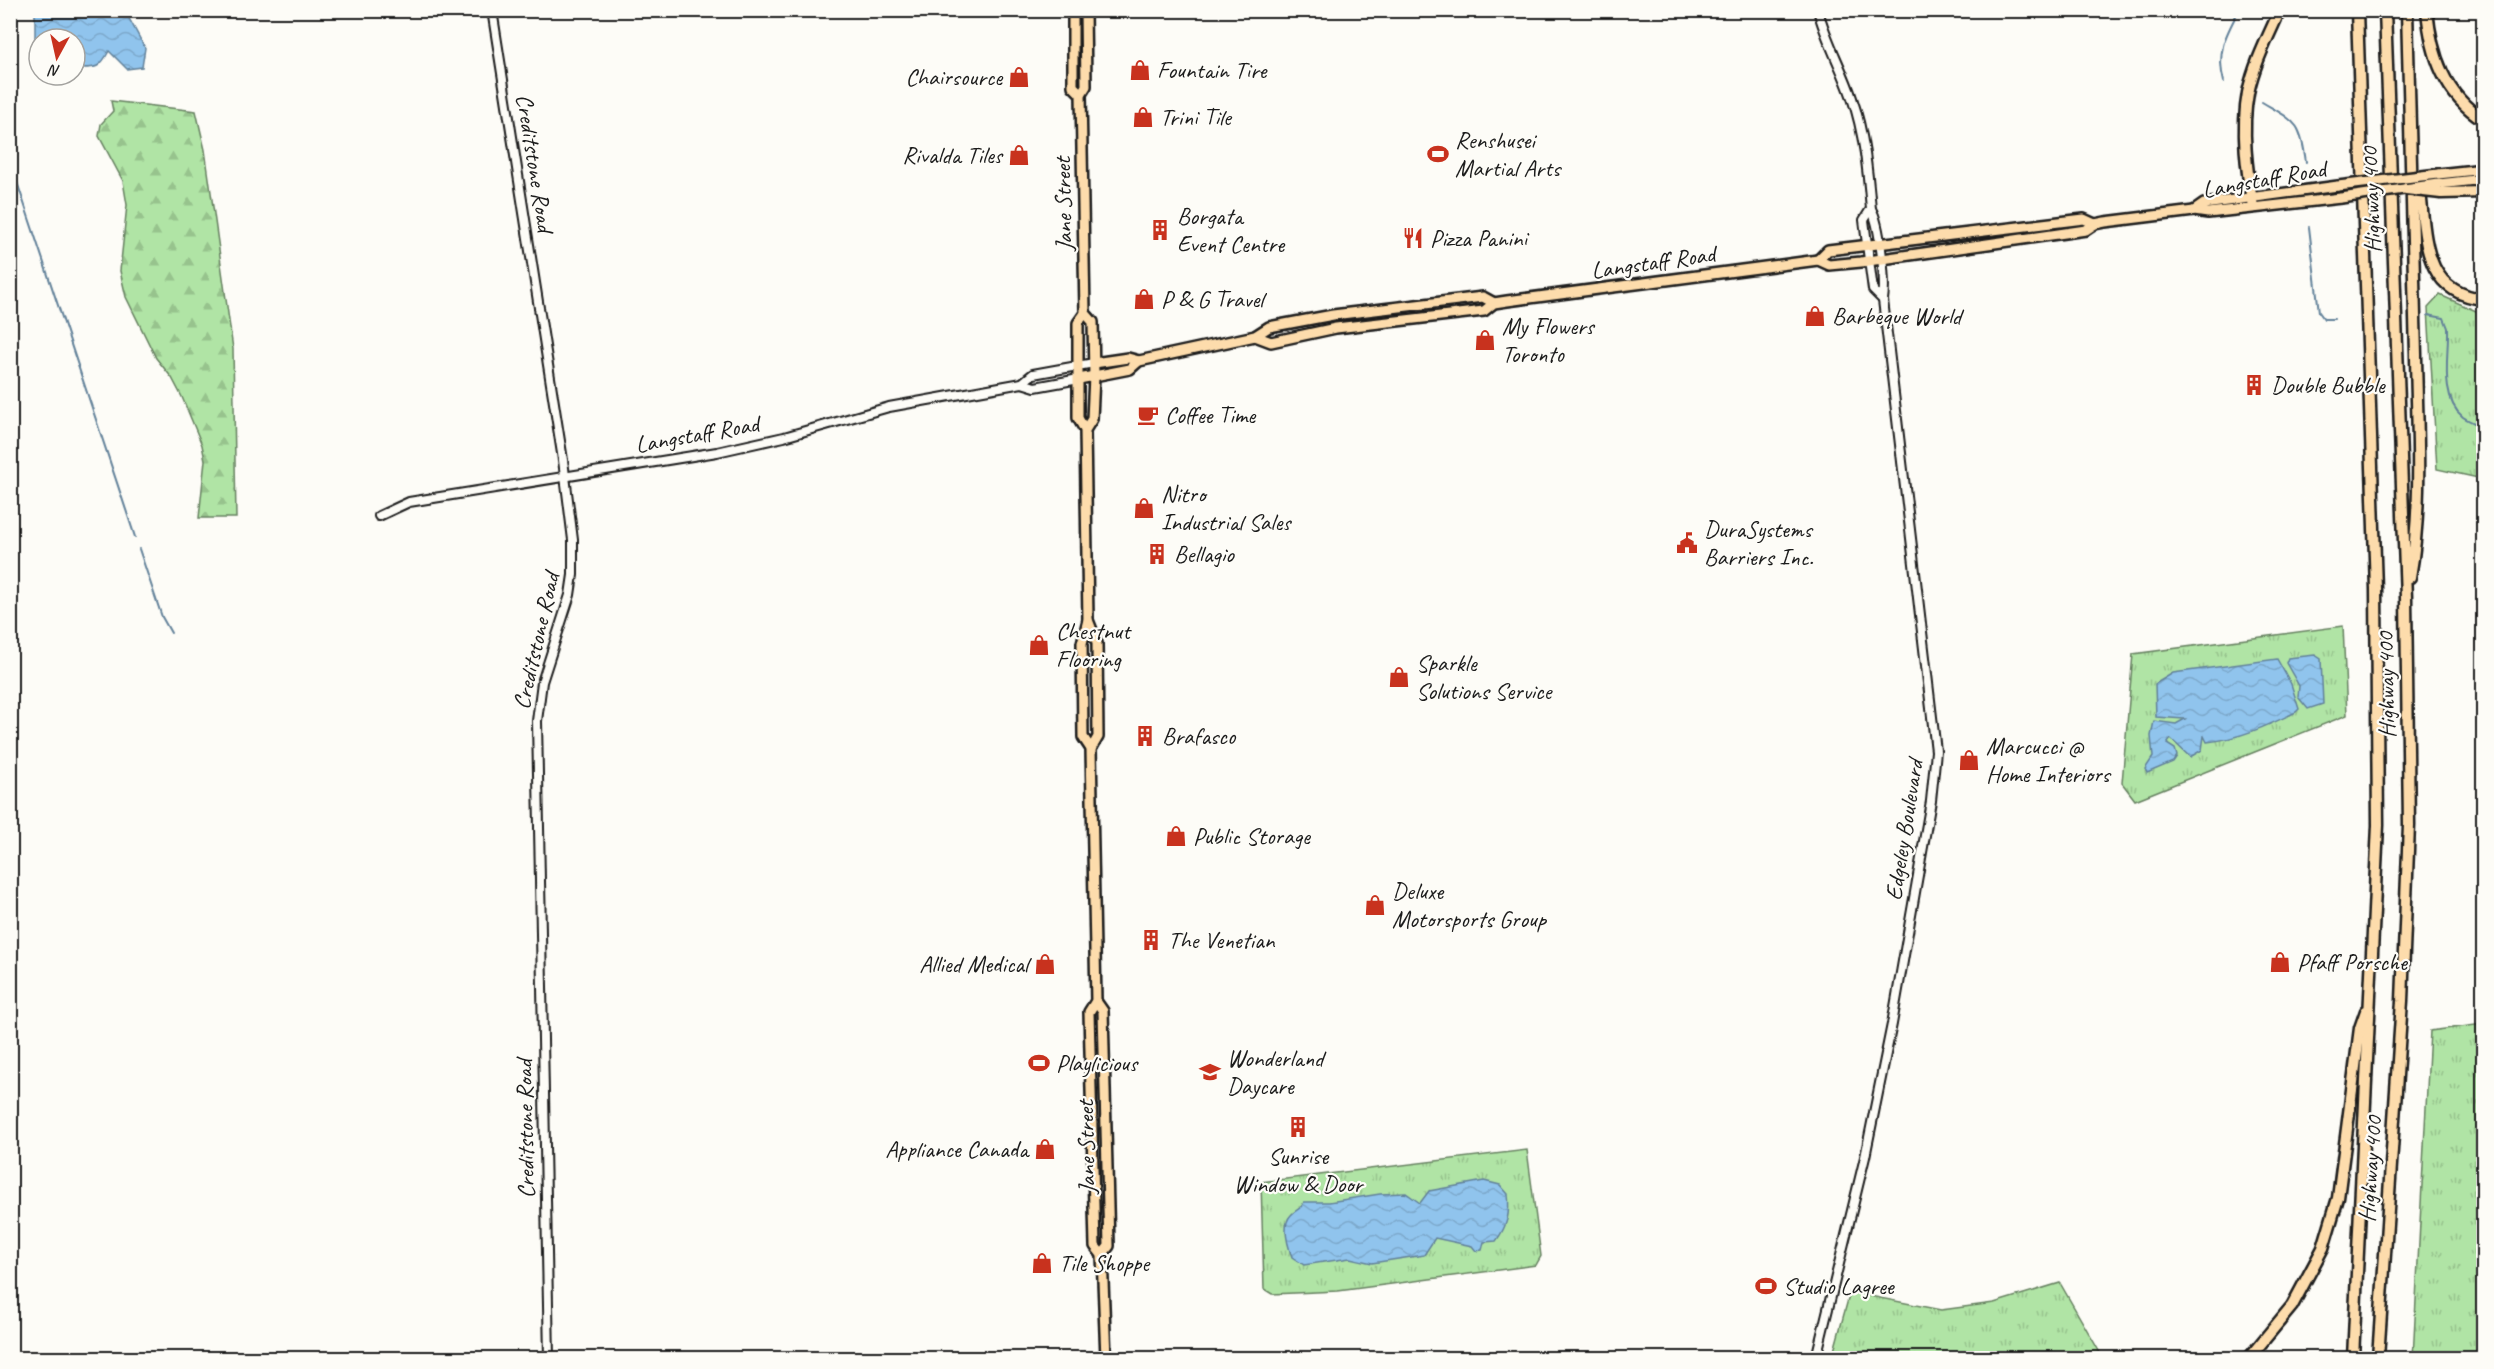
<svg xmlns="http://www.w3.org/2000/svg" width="2494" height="1369" font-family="Caveat,sans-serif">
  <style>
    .grass { fill: url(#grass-tufts); stroke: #668060; stroke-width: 1.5 }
    .forest { fill: url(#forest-firs); stroke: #668060; stroke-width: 1.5 }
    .water { fill: url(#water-waves); stroke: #628199; stroke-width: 1.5 }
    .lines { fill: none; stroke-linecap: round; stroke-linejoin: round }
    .stream { stroke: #628199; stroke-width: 2 }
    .minor-casing { stroke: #1c1c1c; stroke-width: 12 }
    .major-casing { stroke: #1c1c1c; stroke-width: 14 }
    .highway-casing { stroke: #1c1c1c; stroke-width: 15 }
    .minor { stroke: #fdfcf7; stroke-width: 8 }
    .major { stroke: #fddcac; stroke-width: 9 }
    .highway { stroke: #fddcac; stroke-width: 10 }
    .major-bridge-casing { stroke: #1c1c1c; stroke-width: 14; stroke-linecap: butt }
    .highway-bridge-casing { stroke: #1c1c1c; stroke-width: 15; stroke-linecap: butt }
    .major-bridge { stroke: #fddcac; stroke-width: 9 }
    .highway-bridge { stroke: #fddcac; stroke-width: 10 }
    .labels { text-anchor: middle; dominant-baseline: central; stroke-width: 4.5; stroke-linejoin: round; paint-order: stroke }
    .poi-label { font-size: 24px; fill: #1c1c1c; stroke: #fdfcf7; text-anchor: start }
    .street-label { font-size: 24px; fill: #1c1c1c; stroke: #fdfcf7 }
  </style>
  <defs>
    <pattern id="grass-tufts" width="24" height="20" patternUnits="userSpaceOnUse" patternTransform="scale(1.5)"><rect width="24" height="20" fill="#b0e4a5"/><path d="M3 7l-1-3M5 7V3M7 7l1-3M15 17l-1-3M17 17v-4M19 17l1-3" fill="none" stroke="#97c38d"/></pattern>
    <pattern id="forest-firs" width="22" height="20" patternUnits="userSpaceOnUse" patternTransform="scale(1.5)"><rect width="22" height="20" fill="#b0e4a5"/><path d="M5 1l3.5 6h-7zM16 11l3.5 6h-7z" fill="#97c38d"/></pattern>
    <pattern id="water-waves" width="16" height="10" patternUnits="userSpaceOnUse" patternTransform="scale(1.5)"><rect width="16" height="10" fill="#90c4ed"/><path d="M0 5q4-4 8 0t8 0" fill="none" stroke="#7ca8cb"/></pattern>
  </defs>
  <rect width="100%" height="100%" fill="#fdfcf7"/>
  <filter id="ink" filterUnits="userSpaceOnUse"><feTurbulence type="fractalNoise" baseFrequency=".0167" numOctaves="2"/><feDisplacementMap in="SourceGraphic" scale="12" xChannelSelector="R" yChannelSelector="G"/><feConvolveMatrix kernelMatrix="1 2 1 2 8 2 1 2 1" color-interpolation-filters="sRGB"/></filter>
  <g filter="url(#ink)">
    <g class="grass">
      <path d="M 2440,295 L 2483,314 L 2483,479 L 2437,469 L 2428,308 Z"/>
      <path d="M 2343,626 L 2347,715 L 2135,800 L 2122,783 L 2133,654 Z"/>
      <path d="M 2483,1024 L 2483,1358 L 2413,1358 L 2430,1031 Z"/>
      <path d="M 1527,1150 L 1541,1256 L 1536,1265 L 1338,1291 L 1272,1294 L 1264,1289 L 1261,1182 Z"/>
      <path d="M 2060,1283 L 2103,1358 L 1832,1358 L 1850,1292 L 1941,1310 L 1994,1303 Z"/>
    </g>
    <path class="forest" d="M 111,101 L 196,111 L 205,150 L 233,349 L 236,518 L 199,518 L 205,460 L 202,445 L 182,397 L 172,378 L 156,358 L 126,297 L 120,271 L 127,205 L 123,181 L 99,136 L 101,124 L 113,111 Z"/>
    <g class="water">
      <path d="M 35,11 L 125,11 L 145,48 L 142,67 L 127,69 L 109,51 C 99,70 96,68 75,68 L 75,39 L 39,39 L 39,63 L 35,47 Z"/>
      <path d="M 2315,655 L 2321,659 L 2323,704 L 2308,709 L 2298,697 L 2299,686 L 2286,663 L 2288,658 Z"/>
      <path d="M 2277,659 L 2291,684 L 2299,709 L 2296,712 C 2267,726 2239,739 2207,742 L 2204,736 L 2202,750 L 2190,757 L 2171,739 L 2167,744 L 2175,749 L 2177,756 L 2173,762 L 2147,773 L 2145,769 L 2153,757 L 2151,736 L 2154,721 L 2176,724 L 2185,719 L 2156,717 L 2155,684 L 2173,673 Z"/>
      <path d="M 1484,1181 L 1500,1185 L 1508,1194 C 1510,1213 1508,1225 1496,1241 L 1484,1242 L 1482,1250 L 1476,1251 L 1472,1246 L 1435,1238 L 1424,1255 L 1372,1263 L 1350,1258 L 1304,1265 L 1292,1257 C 1288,1246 1281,1225 1291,1215 C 1296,1209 1301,1210 1304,1202 L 1329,1202 L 1380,1194 L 1406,1193 L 1420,1203 L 1429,1191 Z"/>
    </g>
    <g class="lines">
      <g class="stream">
        <path d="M 10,82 L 13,170 L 135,537"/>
        <path d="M 2224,82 C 2216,53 2225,36 2239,10"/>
        <path d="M 2262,102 C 2297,123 2300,121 2306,162"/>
        <path d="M 2309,227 L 2319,312 L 2324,319 L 2334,319"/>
        <path d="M 2428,315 L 2444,318 L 2448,328 C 2449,355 2439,398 2463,417 C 2470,422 2477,423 2484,429"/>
        <path d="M 139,549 L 162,617 L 171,633"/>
      </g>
      <defs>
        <g id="minor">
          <path d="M 492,10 L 563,460 L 573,540 L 573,575 L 570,595 L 542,682 L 537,721 L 549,1358"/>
          <path d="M 1871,209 L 1864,220 L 1869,260 L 1873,290 L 1883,300"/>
          <path d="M 1022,383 L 1035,387 L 1079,379"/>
          <path d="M 379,516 L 409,502 L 717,452 L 784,437 L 889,407 L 1022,383 L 1033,374 L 1094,363"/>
          <path d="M 1816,1358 L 1865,1157 L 1892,1024 L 1931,801 L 1936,751 L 1883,300 C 1886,282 1880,223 1871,209 C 1868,173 1864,132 1852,98 C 1842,68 1826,41 1818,10"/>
        </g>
        <g id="major">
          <path d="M 1073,10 L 1073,86 L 1081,94"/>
          <path d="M 1085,10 L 1086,86 L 1081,94 L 1085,313 L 1078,323 L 1078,418 L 1085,430 L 1088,620 L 1082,643 L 1083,737 L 1091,749 L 1096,1001 L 1089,1012 L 1095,1246 L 1102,1255 L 1106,1358"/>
          <path d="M 2438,174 L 2484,169"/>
          <path d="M 2439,184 L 2484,179"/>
          <path d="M 2194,211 L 2204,204 L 2338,186"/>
          <path d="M 1818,260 L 1828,250 L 2084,219 L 2095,224"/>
          <path d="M 1085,313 L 1093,322 L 1094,376 L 1092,419 L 1085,430"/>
          <path d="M 1255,336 L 1271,342 L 1336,328 L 1484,311 L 1494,303 L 1507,301 L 1818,260 L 1829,265 L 1861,262 L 2086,230 L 2095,224 L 2105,222 L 2194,211 L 2208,213 L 2341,198"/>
          <path d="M 1094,363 L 1128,358 L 1139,361"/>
          <path d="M 1079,379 L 1130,369 L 1139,361 L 1255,336 L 1269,327 L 1333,315 L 1483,297 L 1494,303"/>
          <path d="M 1088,620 L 1097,643 L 1098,737 L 1091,749"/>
          <path d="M 1096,1001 L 1103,1011 L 1109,1246 L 1102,1255"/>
        </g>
        <g id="highway">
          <path d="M 2407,10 C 2411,125 2414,240 2416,355 C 2417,429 2423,505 2410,577"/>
          <path d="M 2427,10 C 2431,54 2444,95 2484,120"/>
          <path d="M 2419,183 C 2426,232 2420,293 2484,299"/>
          <path d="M 2441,193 L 2484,192"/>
          <path d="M 2253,207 C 2247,171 2241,130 2248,93 C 2254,64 2268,37 2280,10"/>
          <path d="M 2249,1358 L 2292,1306 L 2323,1248 L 2338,1198 L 2360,1028 L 2366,1011"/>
          <path d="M 2353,1358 L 2378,825 L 2376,589 L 2357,10"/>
          <path d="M 2378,1358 L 2402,1001 L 2409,825 L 2406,598 L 2385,10"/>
        </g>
      </defs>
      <use href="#minor" class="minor-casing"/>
      <use href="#major" class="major-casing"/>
      <use href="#highway" class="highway-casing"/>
      <use href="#minor" class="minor"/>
      <use href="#major" class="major"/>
      <use href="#highway" class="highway"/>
      <defs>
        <g id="major-bridge">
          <path d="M 2338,186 L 2438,174"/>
          <path d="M 2341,198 L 2439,184"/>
        </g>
        <path id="highway-bridge" d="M 2406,189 L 2441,193"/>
      </defs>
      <use href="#major-bridge" class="major-bridge-casing"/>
      <use href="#highway-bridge" class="highway-bridge-casing"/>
      <use href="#major-bridge" class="major-bridge"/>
      <use href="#highway-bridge" class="highway-bridge"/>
    </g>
  </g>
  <defs>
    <symbol id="shop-bare" viewBox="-9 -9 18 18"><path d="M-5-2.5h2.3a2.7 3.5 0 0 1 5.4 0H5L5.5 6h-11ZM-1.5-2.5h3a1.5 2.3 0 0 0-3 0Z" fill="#c8321e" stroke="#fdfcf7" stroke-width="2.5" paint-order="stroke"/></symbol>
    <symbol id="stadium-bare" viewBox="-9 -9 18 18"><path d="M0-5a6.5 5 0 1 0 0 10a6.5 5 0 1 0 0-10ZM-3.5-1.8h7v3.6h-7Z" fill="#c8321e" stroke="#fdfcf7" stroke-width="2.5" paint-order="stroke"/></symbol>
    <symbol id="building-bare" viewBox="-9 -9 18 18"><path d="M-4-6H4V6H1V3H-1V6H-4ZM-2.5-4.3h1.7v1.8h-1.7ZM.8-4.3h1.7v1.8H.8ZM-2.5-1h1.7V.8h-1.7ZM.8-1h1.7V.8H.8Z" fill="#c8321e" stroke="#fdfcf7" stroke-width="2.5" paint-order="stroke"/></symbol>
    <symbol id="restaurant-bare" viewBox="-9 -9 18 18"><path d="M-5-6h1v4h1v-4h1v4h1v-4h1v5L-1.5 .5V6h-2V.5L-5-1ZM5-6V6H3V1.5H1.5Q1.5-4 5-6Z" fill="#c8321e" stroke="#fdfcf7" stroke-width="2.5" paint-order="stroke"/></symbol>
    <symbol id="cafe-bare" viewBox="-9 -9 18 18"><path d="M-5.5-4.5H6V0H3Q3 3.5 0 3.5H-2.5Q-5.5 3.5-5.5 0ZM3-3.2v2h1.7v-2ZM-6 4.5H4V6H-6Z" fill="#c8321e" stroke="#fdfcf7" stroke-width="2.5" paint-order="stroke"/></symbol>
    <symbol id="civic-bare" viewBox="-9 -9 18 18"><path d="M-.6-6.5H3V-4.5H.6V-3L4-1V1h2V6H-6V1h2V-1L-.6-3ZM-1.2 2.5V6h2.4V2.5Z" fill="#c8321e" stroke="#fdfcf7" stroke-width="2.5" paint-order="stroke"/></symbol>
    <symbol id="school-bare" viewBox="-9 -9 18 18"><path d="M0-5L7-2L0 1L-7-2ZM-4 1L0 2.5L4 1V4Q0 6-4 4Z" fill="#c8321e" stroke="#fdfcf7" stroke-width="2.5" paint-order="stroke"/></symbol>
  </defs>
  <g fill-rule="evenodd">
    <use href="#shop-bare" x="1125" y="55" width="30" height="30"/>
    <use href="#shop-bare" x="1004" y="62" width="30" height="30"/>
    <use href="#shop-bare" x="1128" y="102" width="30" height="30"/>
    <use href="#stadium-bare" x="1423" y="139" width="30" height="30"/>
    <use href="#shop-bare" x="1004" y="140" width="30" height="30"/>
    <use href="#building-bare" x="1145" y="215" width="30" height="30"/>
    <use href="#restaurant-bare" x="1398" y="223" width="30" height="30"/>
    <use href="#shop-bare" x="1129" y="284" width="30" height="30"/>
    <use href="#shop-bare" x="1800" y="301" width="30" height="30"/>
    <use href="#shop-bare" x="1470" y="325" width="30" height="30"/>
    <use href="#building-bare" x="2239" y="370" width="30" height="30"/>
    <use href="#cafe-bare" x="1133" y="400" width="30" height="30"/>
    <use href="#shop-bare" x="1129" y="493" width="30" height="30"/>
    <use href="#civic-bare" x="1672" y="528" width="30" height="30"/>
    <use href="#building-bare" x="1142" y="539" width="30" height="30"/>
    <use href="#shop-bare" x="1024" y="630" width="30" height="30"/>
    <use href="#shop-bare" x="1384" y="662" width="30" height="30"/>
    <use href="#building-bare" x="1130" y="721" width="30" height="30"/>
    <use href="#shop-bare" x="1954" y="745" width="30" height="30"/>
    <use href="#shop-bare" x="1161" y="821" width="30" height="30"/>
    <use href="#shop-bare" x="1360" y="890" width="30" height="30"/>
    <use href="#building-bare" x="1136" y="925" width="30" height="30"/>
    <use href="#shop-bare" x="2265" y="947" width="30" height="30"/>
    <use href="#shop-bare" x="1030" y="949" width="30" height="30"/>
    <use href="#stadium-bare" x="1024" y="1048" width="30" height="30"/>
    <use href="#school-bare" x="1195" y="1057" width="30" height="30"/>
    <use href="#building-bare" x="1283" y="1112" width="30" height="30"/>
    <use href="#shop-bare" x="1030" y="1134" width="30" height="30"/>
    <use href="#shop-bare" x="1027" y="1248" width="30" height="30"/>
    <use href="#stadium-bare" x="1751" y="1271" width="30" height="30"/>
  </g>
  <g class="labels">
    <g class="poi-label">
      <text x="1157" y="70">Fountain Tire</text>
      <text x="1002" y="77" text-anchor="end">Chairsource</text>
      <text x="1160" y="117">Trini Tile</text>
      <text x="1455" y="140">Renshusei<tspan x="1455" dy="28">Martial Arts</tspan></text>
      <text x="1002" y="155" text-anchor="end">Rivalda Tiles</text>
      <text x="1177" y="216">Borgata<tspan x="1177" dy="28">Event Centre</tspan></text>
      <text x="1430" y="238">Pizza Panini</text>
      <text x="1161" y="299">P &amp; G Travel</text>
      <text x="1832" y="316">Barbeque World</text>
      <text x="1502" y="326">My Flowers<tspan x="1502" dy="28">Toronto</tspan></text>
      <text x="2271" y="385">Double Bubble</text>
      <text x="1165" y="415">Coffee Time</text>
      <text x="1161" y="494">Nitro<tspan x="1161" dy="28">Industrial Sales</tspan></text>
      <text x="1704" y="529">DuraSystems<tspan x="1704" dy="28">Barriers Inc.</tspan></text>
      <text x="1174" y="554">Bellagio</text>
      <text x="1056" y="631">Chestnut<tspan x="1056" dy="28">Flooring</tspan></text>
      <text x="1416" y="663">Sparkle<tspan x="1416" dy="28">Solutions Service</tspan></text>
      <text x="1162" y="736">Brafasco</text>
      <text x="1986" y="746">Marcucci @<tspan x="1986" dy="28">Home Interiors</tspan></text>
      <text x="1193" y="836">Public Storage</text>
      <text x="1392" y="891">Deluxe<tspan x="1392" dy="28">Motorsports Group</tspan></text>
      <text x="1168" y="940">The Venetian</text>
      <text x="2297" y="962">Pfaff Porsche</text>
      <text x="1028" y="964" text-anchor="end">Allied Medical</text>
      <text x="1227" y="1058">Wonderland<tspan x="1227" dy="28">Daycare</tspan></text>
      <text x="1056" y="1063">Playlicious</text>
      <text x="1028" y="1149" text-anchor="end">Appliance Canada</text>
      <text x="1298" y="1156" text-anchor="middle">Sunrise<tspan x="1298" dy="28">Window &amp; Door</tspan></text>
      <text x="1059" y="1263">Tile Shoppe</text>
      <text x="1783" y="1286">Studio Lagree</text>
    </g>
    <g class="street-label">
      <text transform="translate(535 163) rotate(81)">Creditstone Road</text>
      <text transform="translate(2264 179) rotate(-10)">Langstaff Road</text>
      <text transform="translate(2371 200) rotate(-92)">Highway 400</text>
      <text transform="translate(1063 204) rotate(-91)">Jane Street</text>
      <text transform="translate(1653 262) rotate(-8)">Langstaff Road</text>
      <text transform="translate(697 434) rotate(-10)">Langstaff Road</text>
      <text transform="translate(536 641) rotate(-77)">Creditstone Road</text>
      <text transform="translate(2386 685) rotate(-91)">Highway 400</text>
      <text transform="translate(1904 830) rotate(-81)">Edgeley Boulevard</text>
      <text transform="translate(525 1129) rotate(-91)">Creditstone Road</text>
      <text transform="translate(1086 1147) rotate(-91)">Jane Street</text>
      <text transform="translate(2370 1169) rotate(-86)">Highway 400</text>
    </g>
  </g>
  <rect width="2494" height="1369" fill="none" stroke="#fdfcf7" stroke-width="36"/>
  <rect x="18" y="18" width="2458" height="1333" fill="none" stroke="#1c1c1c" stroke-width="2" filter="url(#ink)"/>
  <g transform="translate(57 57) rotate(188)"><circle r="28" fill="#fdfcf7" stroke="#a3a29f" stroke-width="1.5"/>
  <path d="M0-4.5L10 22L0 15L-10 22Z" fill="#c8321e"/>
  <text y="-9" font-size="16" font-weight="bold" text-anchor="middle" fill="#1c1c1c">N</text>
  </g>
</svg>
